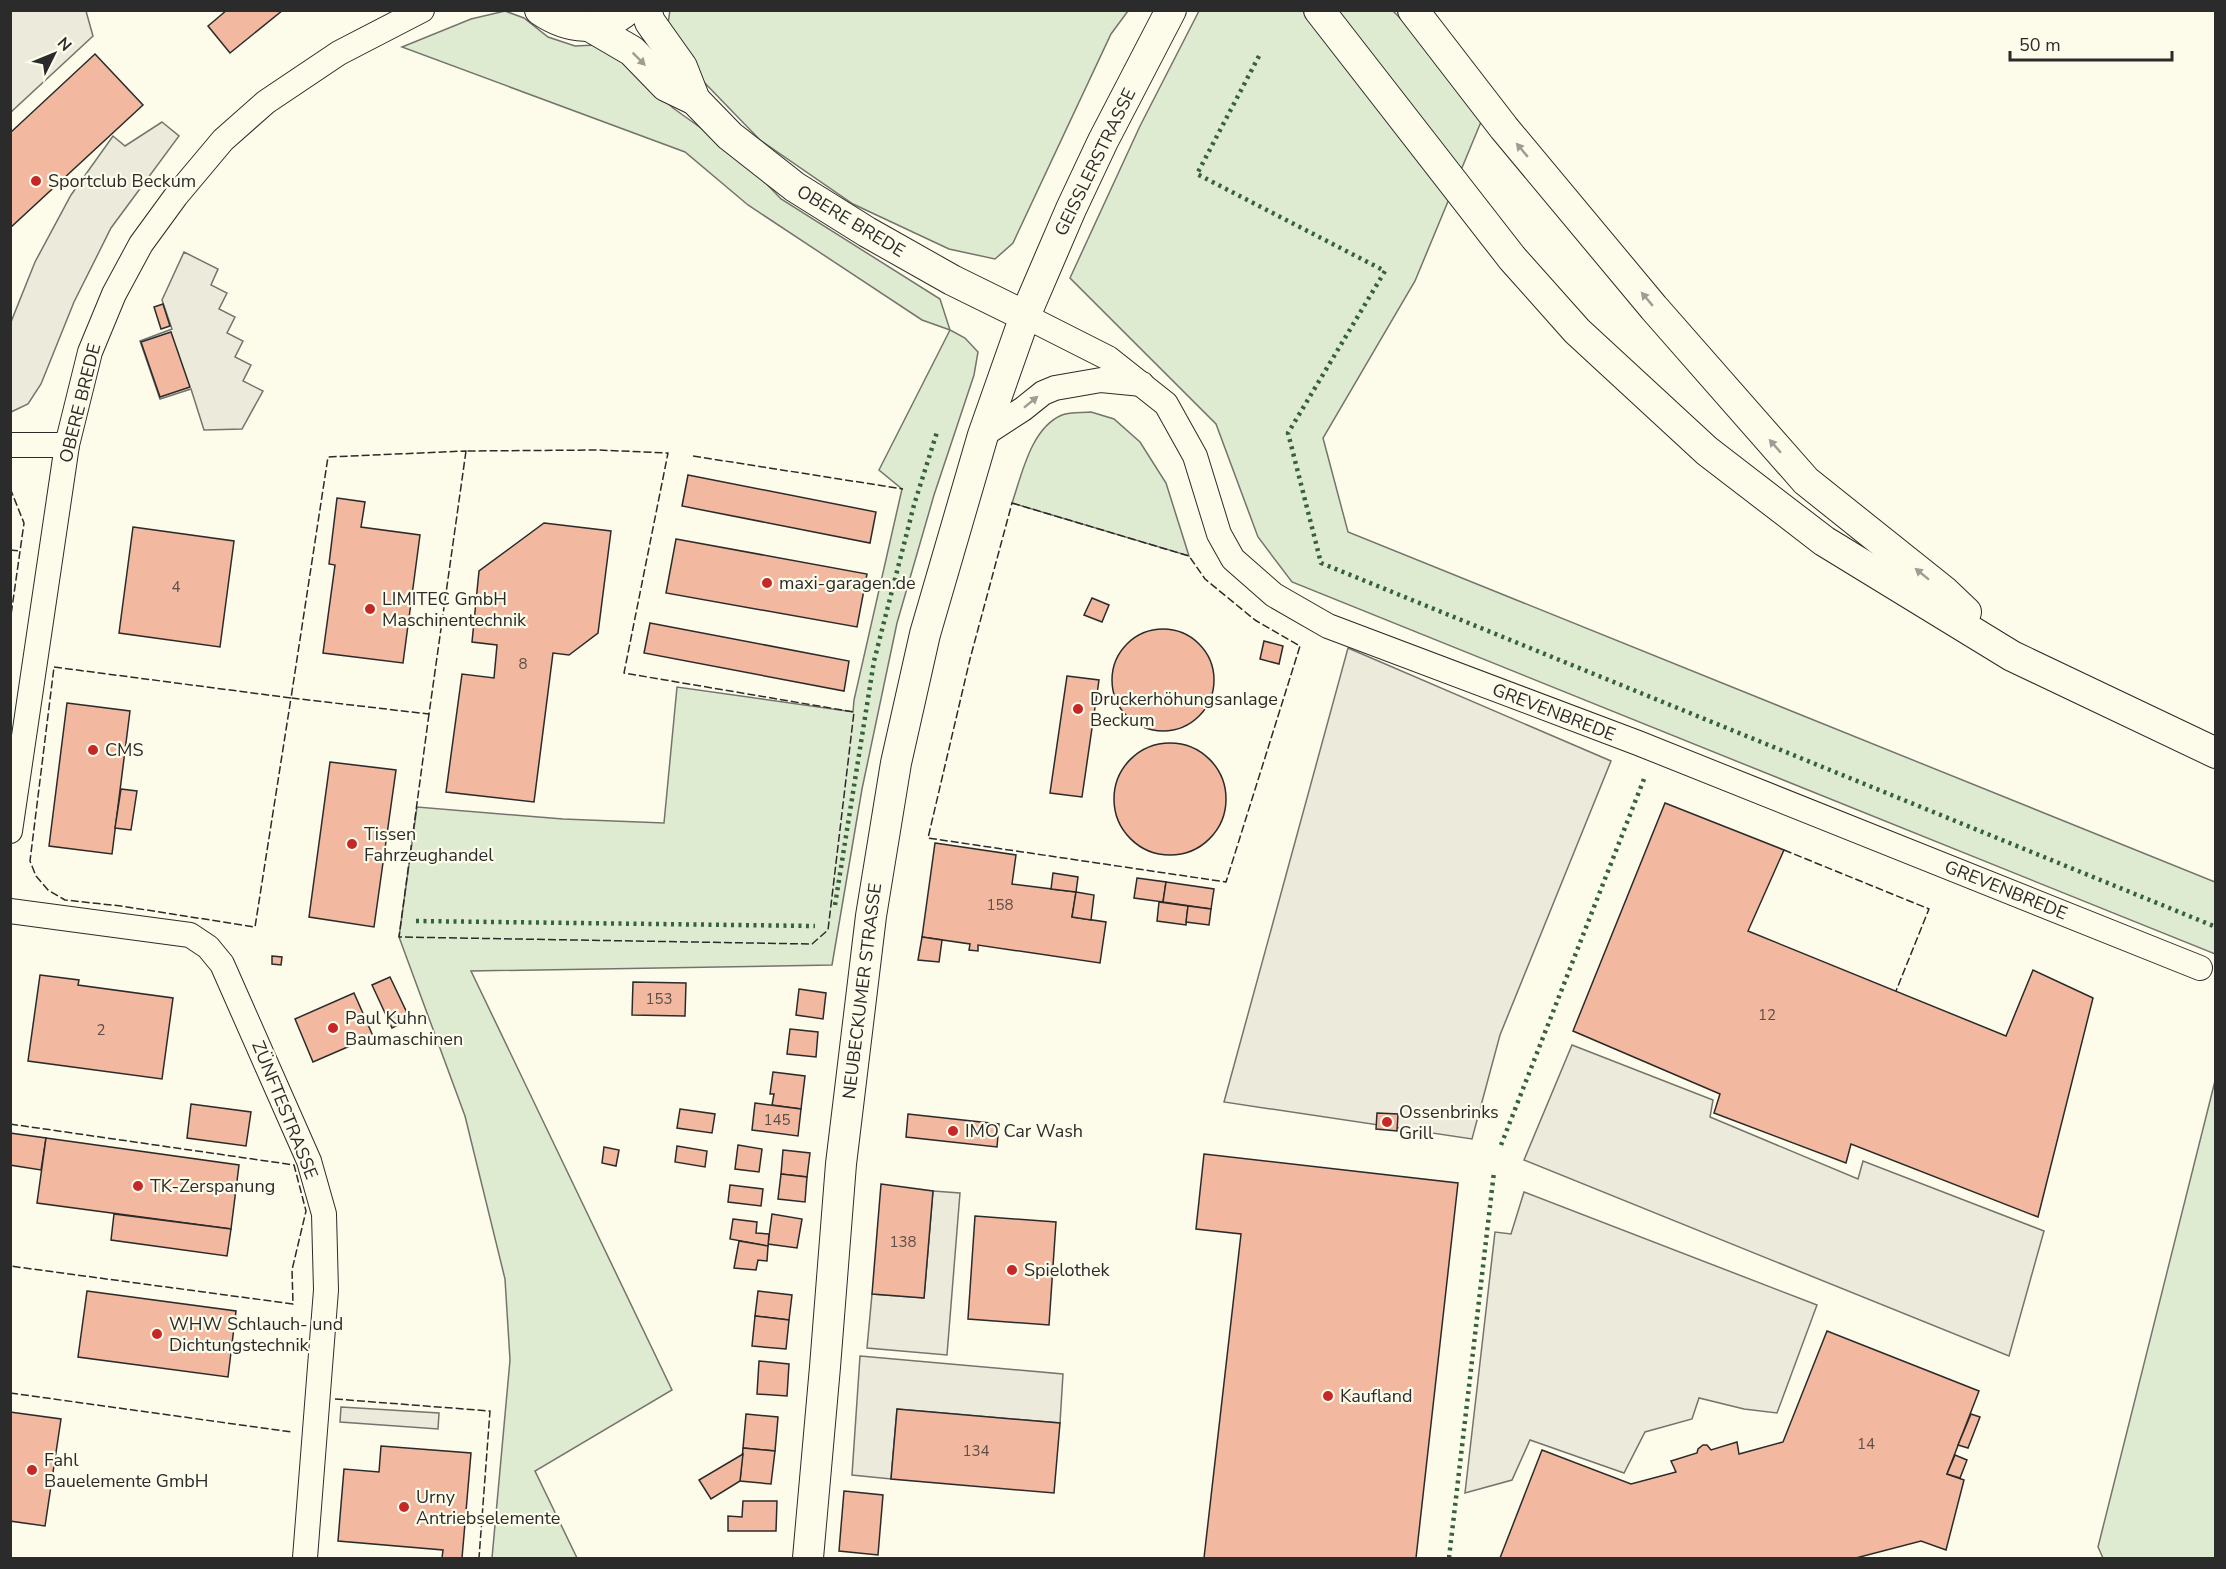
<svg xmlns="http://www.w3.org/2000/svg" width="2226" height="1569" font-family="'Nunito Sans',sans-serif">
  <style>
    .green { fill: #deebd1; stroke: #74746e; stroke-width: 1.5 }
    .parking { fill: #eceadb; stroke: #74746e; stroke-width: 1.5 }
    .building { fill: #f2b8a0; stroke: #2b2b2b; stroke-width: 1.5 }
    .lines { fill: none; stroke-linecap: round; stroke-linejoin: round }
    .minor-casing { stroke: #2b2b2b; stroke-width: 26 }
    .major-casing { stroke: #2b2b2b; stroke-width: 32 }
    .minor { stroke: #fdfbea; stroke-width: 24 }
    .major { stroke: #fdfbea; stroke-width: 30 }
    .hedge { stroke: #34623c; stroke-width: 4.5; stroke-dasharray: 3 4.5; stroke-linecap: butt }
    .fence { stroke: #2b2b2b; stroke-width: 1.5; stroke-dasharray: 8 3; stroke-linecap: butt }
    .oneway { fill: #9e9d94 }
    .poi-dot { fill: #c62828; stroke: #fdfbea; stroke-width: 2 }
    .labels { text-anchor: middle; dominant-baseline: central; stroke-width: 4.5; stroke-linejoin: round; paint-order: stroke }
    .number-label { font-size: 15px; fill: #5d4e48 }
    .street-label { font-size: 18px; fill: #2b2b2b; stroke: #fdfbea }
    .poi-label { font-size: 18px; fill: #2b2b2b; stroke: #fdfbea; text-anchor: start }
  </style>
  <rect width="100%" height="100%" fill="#fdfbea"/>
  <g class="green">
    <path d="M 670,10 L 1128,11 L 1111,34 L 1013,243 L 995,259 L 949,249 L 853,204 L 760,140 L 700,78 L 668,24 Z"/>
    <path d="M 505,11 L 524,18 L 548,37 L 575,46 L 596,45 L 620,59 L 673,108 L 740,156 L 781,199 L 940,299 L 950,330 L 965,338 L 978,352 L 974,375 L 934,495 L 897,623 L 862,789 L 832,965 L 471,971 L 672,1390 L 535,1471 L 577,1558 L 492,1558 L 510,1360 L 505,1279 L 465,1116 L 399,937 L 417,807 L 563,819 L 664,823 L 677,687 L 853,712 L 854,700 L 902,489 L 879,470 L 950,330 L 922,320 L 748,205 L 685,152 L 402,47 L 471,19 Z"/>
    <path d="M 1199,11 L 1393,11 L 1488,105 L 1415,281 L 1323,438 L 1348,532 L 2215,882 L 2215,954 L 1292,582 L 1258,537 L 1216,424 L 1070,278 L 1140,126 Z"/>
    <path d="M 1091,412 L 1114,419 L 1140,442 L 1166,483 L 1189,556 L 1012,503 C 1022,474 1031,428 1062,415 C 1071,412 1082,413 1091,412 Z"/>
    <path d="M 2215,1081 L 2215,1558 L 2103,1558 L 2098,1547 Z"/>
  </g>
  <g class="parking">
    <path d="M 40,11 L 86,11 L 93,36 L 11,112 L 11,11 Z"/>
    <path d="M 162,122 L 179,136 L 111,228 L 74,302 L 41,384 L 28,404 L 11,412 L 11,322 L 35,262 L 71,195 L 113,136 L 125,146 Z"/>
    <path d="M 184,252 L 218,269 L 211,285 L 227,293 L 219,309 L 235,317 L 227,333 L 243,341 L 235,357 L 251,365 L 243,381 L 263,391 L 242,429 L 204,430 L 191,389 L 160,399 L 140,341 L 172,329 L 162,300 Z"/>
    <path d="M 1348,648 L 1611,761 L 1500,1035 L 1472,1139 L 1224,1102 Z"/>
    <path d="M 1572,1045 L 1713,1100 L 1710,1117 L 1858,1179 L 1863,1161 L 2044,1231 L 2009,1356 L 1524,1160 Z"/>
    <path d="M 933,1191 L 960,1193 L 947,1355 L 867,1348 L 872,1294 L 924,1298 Z"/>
    <path d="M 1524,1192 L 1817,1305 L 1777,1413 L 1744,1409 L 1699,1398 L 1692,1419 L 1645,1432 L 1624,1473 L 1530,1440 L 1512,1480 L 1465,1493 L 1495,1232 L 1511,1234 Z"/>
    <path d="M 860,1356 L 1063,1374 L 1060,1423 L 897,1409 L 891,1479 L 852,1475 Z"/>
    <path d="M 341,1407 L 439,1413 L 438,1429 L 340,1422 Z"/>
  </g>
  <g class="building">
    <path d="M 227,10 L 283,10 L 230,53 L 208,26 Z"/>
    <path d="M 95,54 L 143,105 L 10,228 L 10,133 Z"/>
    <path d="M 163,304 L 170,326 L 161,329 L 154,307 Z"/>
    <path d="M 171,332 L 190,387 L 160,397 L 141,342 Z"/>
    <path d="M 688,475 L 876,512 L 870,543 L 682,506 Z"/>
    <path d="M 337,498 L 365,502 L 361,527 L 420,535 L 403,663 L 323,653 L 335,565 L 329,564 Z"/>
    <path d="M 544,523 L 611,531 L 598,633 L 569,655 L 553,653 L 534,802 L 446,792 L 462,674 L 494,678 L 497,645 L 472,642 L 479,571 Z"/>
    <path d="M 133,527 L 234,541 L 220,647 L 119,633 Z"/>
    <path d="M 676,539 L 867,574 L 857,627 L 666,593 Z"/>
    <path d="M 1092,598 L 1109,605 L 1102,622 L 1084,615 Z"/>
    <path d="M 650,623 L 849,661 L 844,691 L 644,653 Z"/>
    <circle cx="1163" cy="680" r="51"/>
    <path d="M 1264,641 L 1283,646 L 1279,664 L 1260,659 Z"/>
    <path d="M 1067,676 L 1099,680 L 1082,797 L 1050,793 Z"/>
    <path d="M 67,703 L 130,711 L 112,854 L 49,846 Z"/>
    <circle cx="1170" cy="799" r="56"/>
    <path d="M 330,762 L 396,770 L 374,927 L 309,917 Z"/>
    <path d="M 121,789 L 137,791 L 131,830 L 115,828 Z"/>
    <path d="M 1665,803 L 1784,850 L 1748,931 L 2006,1036 L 2033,970 L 2093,998 L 2038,1217 L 1851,1144 L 1846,1163 L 1714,1113 L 1720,1094 L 1573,1031 Z"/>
    <path d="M 935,843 L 1016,855 L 1012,884 L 1076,892 L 1072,917 L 1106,922 L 1100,963 L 978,945 L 978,951 L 969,950 L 970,944 L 922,937 Z"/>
    <path d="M 1053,873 L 1078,877 L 1076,892 L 1051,889 Z"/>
    <path d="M 1137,878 L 1166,882 L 1163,902 L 1134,898 Z"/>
    <path d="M 1166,882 L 1214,889 L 1211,909 L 1163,902 Z"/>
    <path d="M 1076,892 L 1094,895 L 1091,920 L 1072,917 Z"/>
    <path d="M 1159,902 L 1188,906 L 1186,925 L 1157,921 Z"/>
    <path d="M 1188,906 L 1211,909 L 1209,925 L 1186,922 Z"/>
    <path d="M 922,937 L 942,940 L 939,962 L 918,960 Z"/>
    <path d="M 272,956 L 282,957 L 281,965 L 272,964 Z"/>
    <path d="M 40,975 L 79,980 L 78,985 L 173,998 L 162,1079 L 28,1061 Z"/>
    <path d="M 390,977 L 410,1019 L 392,1028 L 372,985 Z"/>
    <path d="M 633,982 L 686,983 L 685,1016 L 632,1015 Z"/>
    <path d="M 799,989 L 826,993 L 823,1019 L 796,1015 Z"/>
    <path d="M 354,993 L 373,1036 L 313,1062 L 295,1019 Z"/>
    <path d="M 790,1029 L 818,1032 L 816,1057 L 787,1054 Z"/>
    <path d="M 773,1072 L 805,1076 L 801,1109 L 772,1105 L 774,1094 L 770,1094 Z"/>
    <path d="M 755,1103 L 801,1109 L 798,1136 L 752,1130 Z"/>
    <path d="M 191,1104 L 251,1112 L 246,1146 L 187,1138 Z"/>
    <path d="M 680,1109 L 715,1114 L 712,1133 L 677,1128 Z"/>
    <path d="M 1377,1113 L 1398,1114 L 1397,1131 L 1376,1129 Z"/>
    <path d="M 908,1114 L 999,1124 L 997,1147 L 906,1137 Z"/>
    <path d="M 10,1133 L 46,1138 L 41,1170 L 10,1165 Z"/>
    <path d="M 46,1138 L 239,1165 L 231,1229 L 37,1203 Z"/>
    <path d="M 738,1145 L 762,1149 L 759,1172 L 735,1169 Z"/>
    <path d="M 677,1146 L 707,1151 L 705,1167 L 675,1162 Z"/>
    <path d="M 604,1147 L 619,1150 L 616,1166 L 602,1163 Z"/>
    <path d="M 783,1150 L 810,1153 L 807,1177 L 781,1174 Z"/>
    <path d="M 1204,1154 L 1458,1183 L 1416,1558 L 1204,1558 L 1241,1234 L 1196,1229 Z"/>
    <path d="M 781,1174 L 807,1177 L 805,1202 L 778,1199 Z"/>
    <path d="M 881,1184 L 933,1191 L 924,1298 L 872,1294 Z"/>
    <path d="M 730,1185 L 763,1189 L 761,1206 L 728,1202 Z"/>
    <path d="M 114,1214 L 231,1229 L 227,1256 L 111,1240 Z"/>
    <path d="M 772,1214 L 802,1219 L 797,1248 L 768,1244 Z"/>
    <path d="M 975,1216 L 1056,1222 L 1049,1325 L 968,1319 Z"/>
    <path d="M 733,1219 L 757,1222 L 756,1233 L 769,1234 L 768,1246 L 730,1239 Z"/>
    <path d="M 739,1241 L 768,1246 L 767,1261 L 758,1260 L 756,1270 L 734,1268 Z"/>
    <path d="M 87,1291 L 236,1311 L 228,1377 L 78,1357 Z"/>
    <path d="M 758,1291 L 792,1295 L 789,1320 L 755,1316 Z"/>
    <path d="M 755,1316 L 789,1320 L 786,1349 L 752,1346 Z"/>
    <path d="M 1827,1331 L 1979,1391 L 1947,1474 L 1964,1480 L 1946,1550 L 1921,1541 L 1856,1558 L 1500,1558 L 1542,1450 L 1631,1484 L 1676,1472 L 1671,1461 L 1697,1453 L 1698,1449 L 1703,1445 L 1707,1445 L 1711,1450 L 1737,1442 L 1739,1454 L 1783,1442 Z"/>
    <path d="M 759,1361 L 789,1364 L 787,1396 L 757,1394 Z"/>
    <path d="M 897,1409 L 1060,1423 L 1054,1493 L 891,1479 Z"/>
    <path d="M 10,1412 L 61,1419 L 45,1526 L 10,1521 Z"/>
    <path d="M 746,1414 L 778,1417 L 775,1451 L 743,1448 Z"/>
    <path d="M 1971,1414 L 1980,1417 L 1968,1448 L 1958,1445 Z"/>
    <path d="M 381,1446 L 471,1453 L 462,1558 L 442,1558 L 443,1550 L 338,1541 L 344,1469 L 379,1472 Z"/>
    <path d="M 743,1448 L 775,1451 L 771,1484 L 740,1481 Z"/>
    <path d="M 743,1454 L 740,1481 L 711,1499 L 699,1480 Z"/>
    <path d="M 1955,1455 L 1967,1460 L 1960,1478 L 1947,1474 Z"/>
    <path d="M 844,1491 L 883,1495 L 878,1555 L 839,1551 Z"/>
    <path d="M 743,1501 L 777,1501 L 776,1531 L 728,1531 L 728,1516 L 742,1517 Z"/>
  </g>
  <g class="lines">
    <defs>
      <g id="minor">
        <path d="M 1025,316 L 1108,358 L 1166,404 L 1195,456 L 1219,534 L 1233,559 L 1274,595 L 1328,626 L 1638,743 L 2200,968"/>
        <path d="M 983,435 L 1023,409 L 1043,393 L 1055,388 L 1101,380 L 1142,384"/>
        <path d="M 10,445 L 67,445"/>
        <path d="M 10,831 L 67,445 L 90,352 L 114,294 L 141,244 L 176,196 L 223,140 L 266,102 L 339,53 L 422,10"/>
        <path d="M 10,911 L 190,935 L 208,947 L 222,964 L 309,1161 L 324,1214 L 326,1290 L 305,1558"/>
      </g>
      <g id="major">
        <path d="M 540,10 C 568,29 600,33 627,10"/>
        <path d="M 646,10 L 650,22 L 682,67 L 695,100"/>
        <path d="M 1319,10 L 1512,258 L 1577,331 L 1707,451 L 1824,541 L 2012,656 L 2216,753"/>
        <path d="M 1413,10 L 1504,128 L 1654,308 L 1806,481 L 1945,592 L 1966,612"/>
        <path d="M 591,27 L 632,51 L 666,86 L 695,100 L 730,136 L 795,187 L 867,232 L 952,280 L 1025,316"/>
        <path d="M 808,1558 L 825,1367 L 841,1164 L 871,916 L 896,763 L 925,634 L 983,435 L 1025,316 L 1071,209 L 1103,141 L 1171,10"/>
      </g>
    </defs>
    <use href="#minor" class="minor-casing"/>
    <use href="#major" class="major-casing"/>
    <use href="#minor" class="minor"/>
    <use href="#major" class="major"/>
    <g class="hedge">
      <path d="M 1259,56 L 1197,174 L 1385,271 L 1288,433 L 1321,563 L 2216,927"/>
      <path d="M 835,905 L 874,661 L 914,505 L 937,432"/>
      <path d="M 416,921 L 815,926"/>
      <path d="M 1501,1145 L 1644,779"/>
      <path d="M 1449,1558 L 1494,1172"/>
    </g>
    <g class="fence">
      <path d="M 466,451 L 429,714 L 291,698 L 328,457 Z"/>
      <path d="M 693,456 L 903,489"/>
      <path d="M 10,488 L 24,523 L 10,622"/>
      <path d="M 1012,503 L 1189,556 L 1205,579 L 1255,620 L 1300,646 L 1226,882 L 928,838 L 970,659 Z"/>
      <path d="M 10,550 L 20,551"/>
      <path d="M 54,667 L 291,698 L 255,927 L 121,906 L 65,900 L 48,890 L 36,876 L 30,861 Z"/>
      <path d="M 429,714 L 399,937 L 812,944 L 828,930 L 854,712 L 624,673 L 668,453 L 598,450 L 466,451"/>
      <path d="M 1784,850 L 1929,909 L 1896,991"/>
      <path d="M 10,1124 L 294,1165 L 306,1211 L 292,1270 L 293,1304 L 10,1266"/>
      <path d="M 10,1393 L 292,1432"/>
      <path d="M 335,1399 L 490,1411 L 479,1558"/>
    </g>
  </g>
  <defs><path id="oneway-solid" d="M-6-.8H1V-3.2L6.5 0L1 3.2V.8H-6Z" transform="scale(1.5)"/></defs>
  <g class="oneway">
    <use href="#oneway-solid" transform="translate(639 59) rotate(45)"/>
    <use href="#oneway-solid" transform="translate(1522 150) rotate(-130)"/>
    <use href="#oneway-solid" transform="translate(1647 299) rotate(-130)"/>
    <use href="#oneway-solid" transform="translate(1031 402) rotate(-39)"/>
    <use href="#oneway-solid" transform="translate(1775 446) rotate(-131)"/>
    <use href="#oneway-solid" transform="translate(1922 574) rotate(-141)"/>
  </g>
  <g class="poi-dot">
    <circle cx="36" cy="181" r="6"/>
    <circle cx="767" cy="583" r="6"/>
    <circle cx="370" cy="609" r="6"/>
    <circle cx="1078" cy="709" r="6"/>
    <circle cx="93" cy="750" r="6"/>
    <circle cx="352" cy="844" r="6"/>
    <circle cx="333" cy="1028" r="6"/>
    <circle cx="1387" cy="1122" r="6"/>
    <circle cx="953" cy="1131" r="6"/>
    <circle cx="138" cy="1186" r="6"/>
    <circle cx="1012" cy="1270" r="6"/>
    <circle cx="157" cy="1334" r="6"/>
    <circle cx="1328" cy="1396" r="6"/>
    <circle cx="32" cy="1470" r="6"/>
    <circle cx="404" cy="1507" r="6"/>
  </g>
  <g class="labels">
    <g class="number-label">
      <text x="176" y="587">4</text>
      <text x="523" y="664">8</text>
      <text x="1000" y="905">158</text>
      <text x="659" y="999">153</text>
      <text x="1767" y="1015">12</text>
      <text x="101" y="1030">2</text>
      <text x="777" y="1120">145</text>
      <text x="903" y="1242">138</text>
      <text x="1866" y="1444">14</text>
      <text x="976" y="1451">134</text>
    </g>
    <g class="street-label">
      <text transform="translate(1095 162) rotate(-64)">GEISSLERSTRASSE</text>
      <text transform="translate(851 221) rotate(31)">OBERE BREDE</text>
      <text transform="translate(80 403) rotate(-76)">OBERE BREDE</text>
      <text transform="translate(1554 712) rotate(21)">GREVENBREDE</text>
      <text transform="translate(2006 890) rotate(22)">GREVENBREDE</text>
      <text transform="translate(862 991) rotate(-83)">NEUBECKUMER STRASSE</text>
      <text transform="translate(285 1110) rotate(68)">ZÜNFTESTRASSE</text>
    </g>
    <g class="poi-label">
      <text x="48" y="181">Sportclub Beckum</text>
      <text x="779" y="583">maxi-garagen.de</text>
      <text x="382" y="599">LIMITEC GmbH<tspan x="382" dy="21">Maschinentechnik</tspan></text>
      <text x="1090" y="699">Druckerhöhungsanlage<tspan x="1090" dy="21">Beckum</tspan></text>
      <text x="105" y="750">CMS</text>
      <text x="364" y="834">Tissen<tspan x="364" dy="21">Fahrzeughandel</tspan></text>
      <text x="345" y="1018">Paul Kuhn<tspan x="345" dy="21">Baumaschinen</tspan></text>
      <text x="1399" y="1112">Ossenbrinks<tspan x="1399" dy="21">Grill</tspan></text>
      <text x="965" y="1131">IMO Car Wash</text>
      <text x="150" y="1186">TK-Zerspanung</text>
      <text x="1024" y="1270">Spielothek</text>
      <text x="169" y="1324">WHW Schlauch- und<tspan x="169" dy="21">Dichtungstechnik</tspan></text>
      <text x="1340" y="1396">Kaufland</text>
      <text x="44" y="1460">Fahl<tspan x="44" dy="21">Bauelemente GmbH</tspan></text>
      <text x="416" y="1497">Urny<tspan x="416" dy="21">Antriebselemente</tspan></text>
    </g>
  </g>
  <rect width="2226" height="1569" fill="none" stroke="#2b2b2b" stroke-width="24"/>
  <g transform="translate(54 54) rotate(47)" stroke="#fdfbea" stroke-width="4.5" paint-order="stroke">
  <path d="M0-4.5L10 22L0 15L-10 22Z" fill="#2b2b2b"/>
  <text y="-9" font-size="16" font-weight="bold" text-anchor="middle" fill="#2b2b2b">N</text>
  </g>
  <path d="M2010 51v9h162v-9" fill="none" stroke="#2b2b2b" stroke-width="3"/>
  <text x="2019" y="51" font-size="18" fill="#2b2b2b" stroke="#fdfbea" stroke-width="4.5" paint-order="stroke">50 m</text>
</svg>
